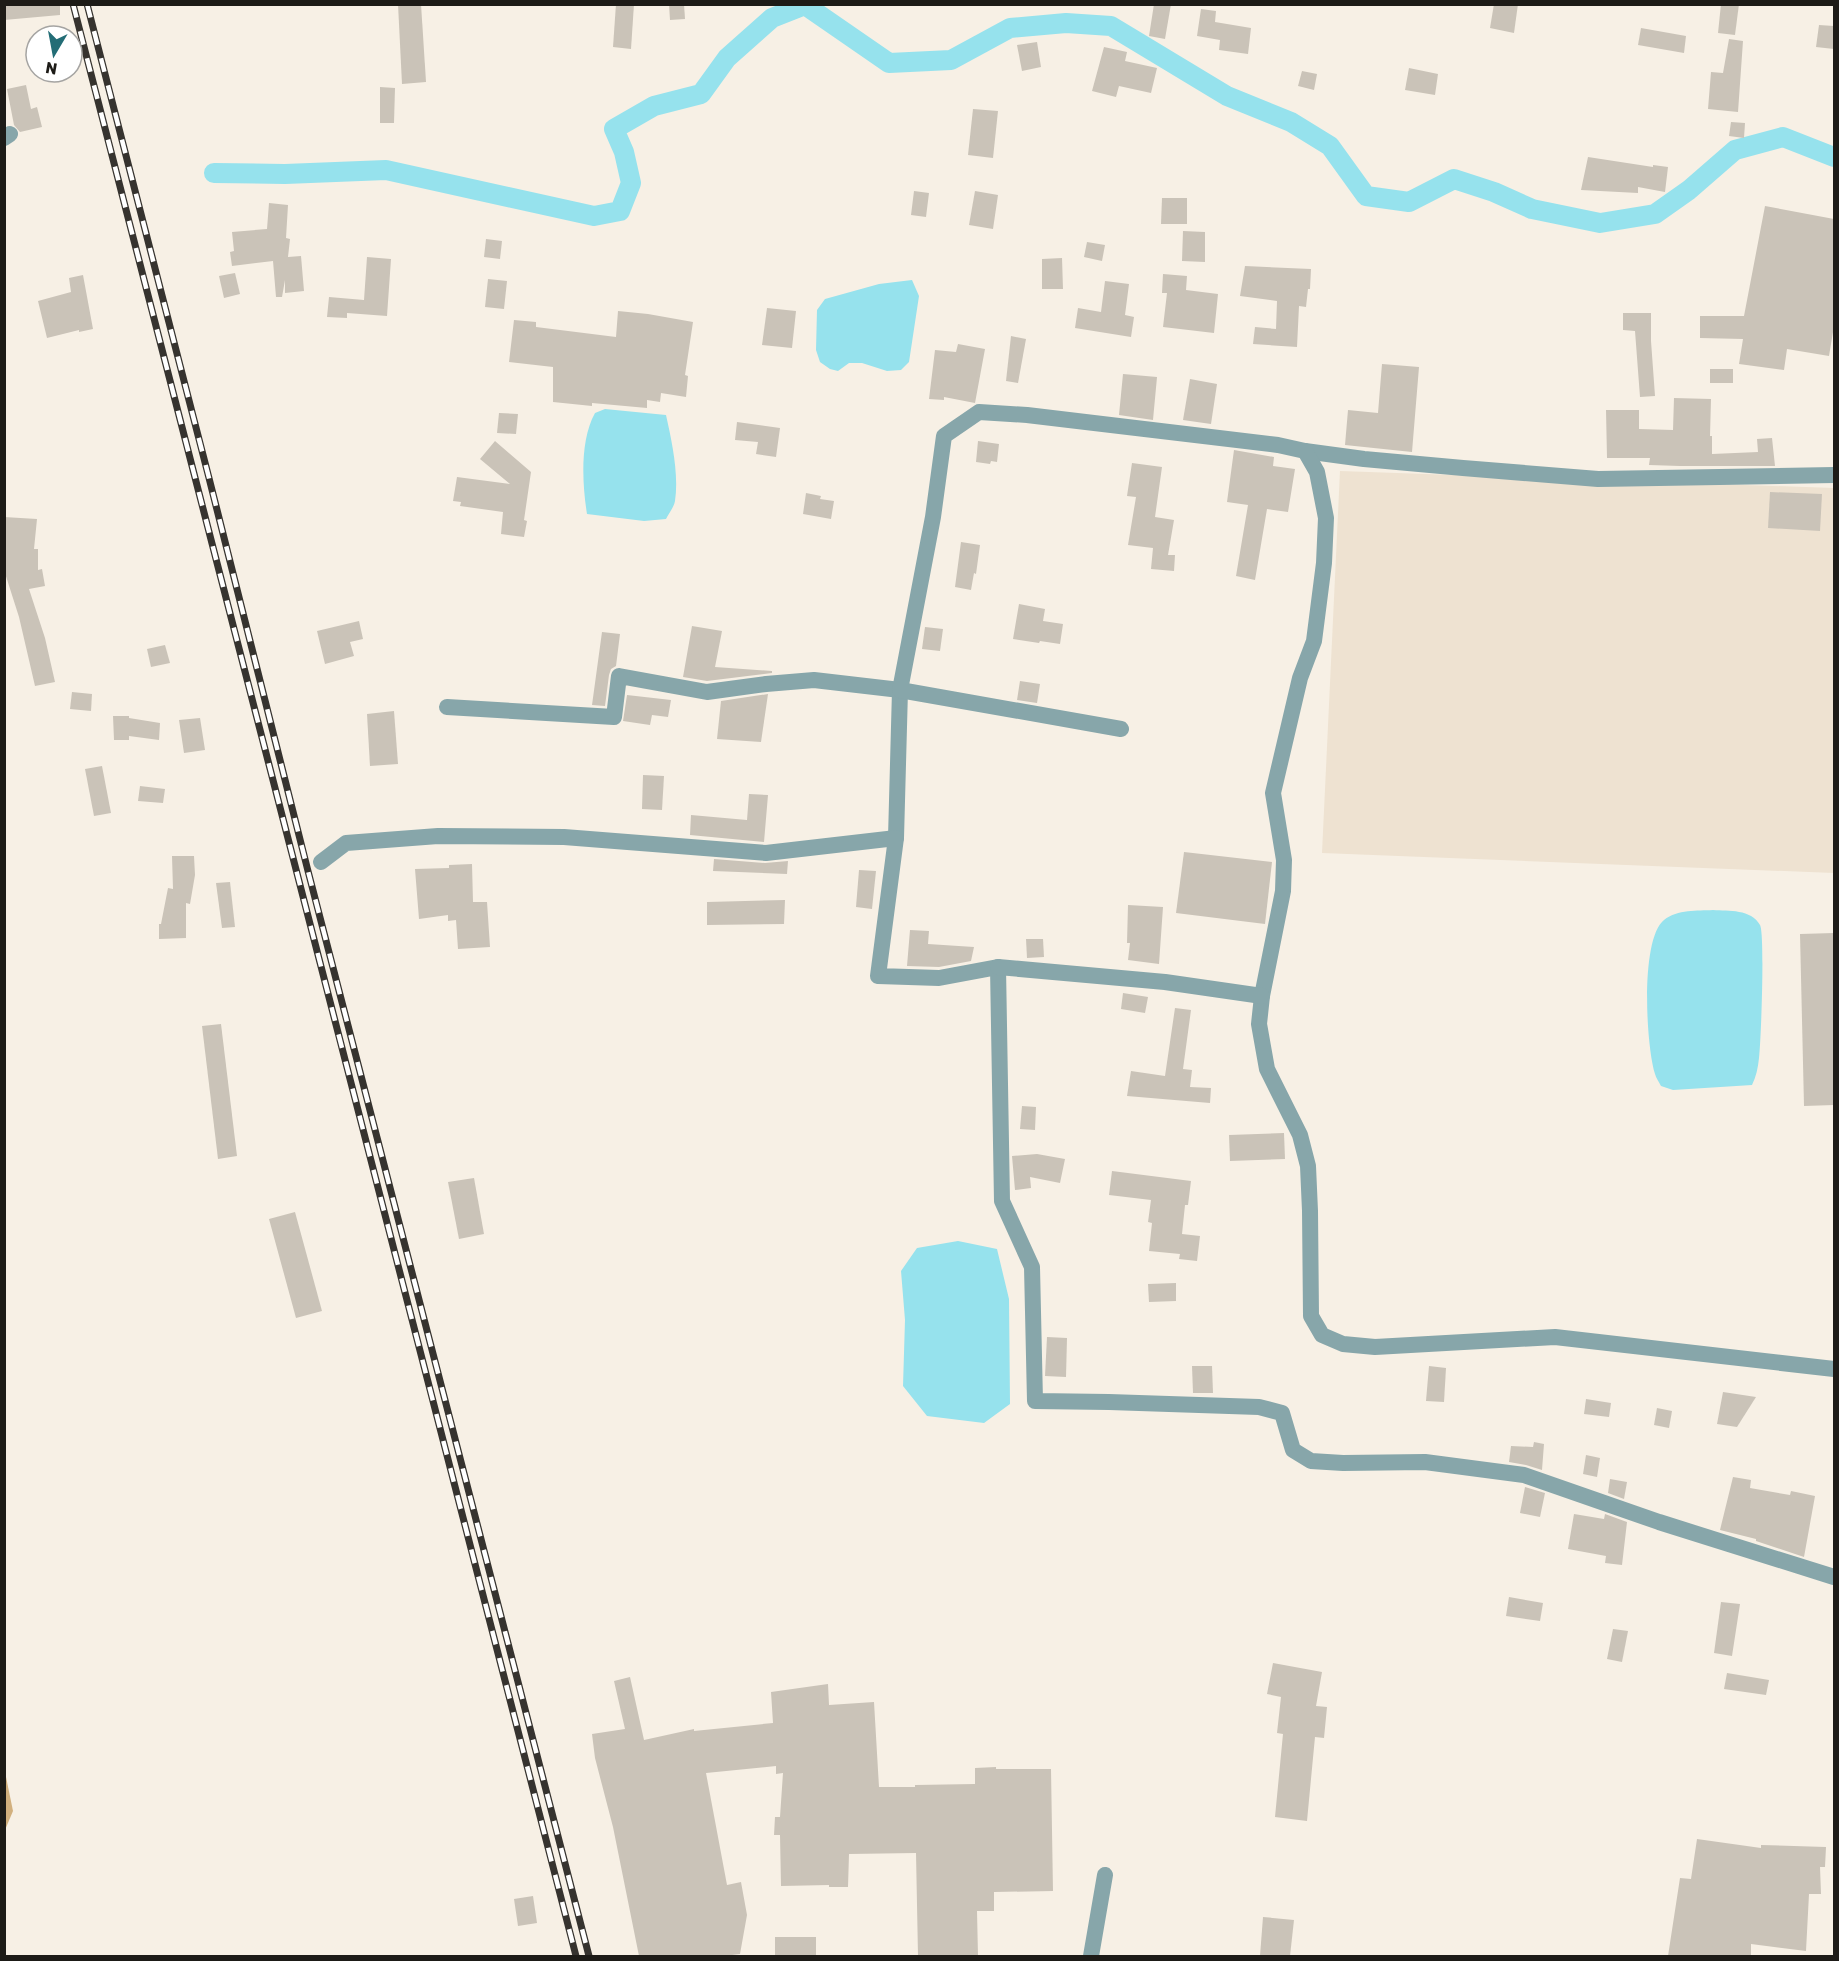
<svg xmlns="http://www.w3.org/2000/svg" width="1839" height="1961" font-family="Rubik,sans-serif">
  <style>
    .built { fill: #eee2d1 }
    .forest { fill: #d2b07e }
    .water { fill: #96e2ed }
    .lines { fill: none; stroke-linecap: round; stroke-linejoin: round }
    .canal { stroke: #96e2ed; stroke-width: 20 }
    .building { fill: #cac3b8 }
    .minor { stroke: #87a6aa; stroke-width: 16 }
    .rail-casing { stroke: #36332f; stroke-width: 7 }
    .rail { stroke: #fff; stroke-width: 4.5; stroke-dasharray: 14; stroke-linecap: butt }
  </style>
  <rect width="100%" height="100%" fill="#f7f0e5"/>
  <path class="built" d="M 1340,471 L 1834,488 L 1834,873 L 1322,853 Z"/>
  <path class="forest" d="M 5,1772 L 13,1811 L 5,1830 L 4,1830 Z"/>
  <g class="water">
    <path d="M 912,280 L 919,296 L 909,362 L 901,370 L 887,371 L 862,363 L 849,363 L 838,371 L 830,369 L 820,362 L 816,350 L 817,310 L 825,299 L 879,284 Z"/>
    <path d="M 605,409 L 666,415 C 672,442 679,474 675,501 C 674,507 669,513 666,519 L 644,521 L 587,514 C 582,483 580,440 595,413 Z"/>
    <path d="M 1713,910 C 1729,911 1751,909 1760,925 C 1765,934 1761,1042 1759,1058 C 1758,1068 1756,1077 1752,1085 L 1673,1090 L 1661,1086 C 1659,1082 1656,1078 1655,1074 C 1646,1046 1640,939 1664,920 C 1678,909 1697,911 1713,910 Z"/>
    <path d="M 958,1241 L 997,1249 L 1009,1299 L 1010,1404 L 984,1423 L 927,1416 L 903,1386 L 905,1320 L 901,1271 L 917,1248 Z"/>
  </g>
  <g class="lines">
    <path class="canal" d="M 214,173 L 285,174 L 386,170 L 594,216 L 620,211 L 631,183 L 624,152 L 614,129 L 654,106 L 701,94 L 727,58 L 772,18 L 805,5 L 889,63 L 951,60 L 1010,28 L 1066,23 L 1111,26 L 1227,96 L 1291,122 L 1330,146 L 1366,196 L 1409,202 L 1454,179 L 1494,192 L 1532,209 L 1600,223 L 1655,214 L 1689,190 L 1735,150 L 1783,137 L 1834,157"/>
  </g>
  <g class="building">
    <path d="M 4,4 L 60,4 L 60,15 L 4,20 Z"/>
    <path d="M 398,4 L 421,4 L 426,82 L 402,84 Z"/>
    <path d="M 616,4 L 634,4 L 631,49 L 613,47 Z"/>
    <path d="M 669,4 L 684,4 L 685,19 L 670,20 Z"/>
    <path d="M 1154,4 L 1171,4 L 1165,39 L 1149,36 Z"/>
    <path d="M 1494,4 L 1518,4 L 1514,33 L 1490,28 Z"/>
    <path d="M 1721,4 L 1739,4 L 1735,35 L 1718,33 Z"/>
    <path d="M 1201,9 L 1216,11 L 1215,22 L 1251,28 L 1248,54 L 1219,50 L 1220,40 L 1197,36 Z"/>
    <path d="M 1819,25 L 1834,26 L 1834,49 L 1816,47 Z"/>
    <path d="M 1641,28 L 1686,36 L 1684,53 L 1638,45 Z"/>
    <path d="M 1729,39 L 1743,41 L 1738,112 L 1708,109 L 1711,72 L 1723,73 Z"/>
    <path d="M 1037,42 L 1041,67 L 1022,71 L 1017,45 Z"/>
    <path d="M 1104,47 L 1127,52 L 1125,61 L 1157,68 L 1151,93 L 1119,86 L 1116,97 L 1092,91 Z"/>
    <path d="M 1409,68 L 1438,74 L 1435,95 L 1405,90 Z"/>
    <path d="M 1302,71 L 1317,74 L 1314,90 L 1298,86 Z"/>
    <path d="M 26,85 L 31,109 L 37,107 L 42,127 L 20,132 L 14,125 L 7,89 Z"/>
    <path d="M 380,87 L 395,88 L 394,123 L 380,123 Z"/>
    <path d="M 973,109 L 998,111 L 993,158 L 968,155 Z"/>
    <path d="M 1731,122 L 1745,123 L 1744,138 L 1729,136 Z"/>
    <path d="M 1588,157 L 1653,167 L 1653,165 L 1668,167 L 1665,192 L 1638,187 L 1638,193 L 1581,190 Z"/>
    <path d="M 914,191 L 929,193 L 926,217 L 911,215 Z"/>
    <path d="M 975,191 L 998,195 L 993,229 L 969,225 Z"/>
    <path d="M 1162,198 L 1187,198 L 1187,224 L 1161,224 Z"/>
    <path d="M 269,203 L 288,205 L 286,238 L 290,239 L 288,257 L 301,256 L 304,291 L 285,293 L 285,280 L 282,297 L 276,297 L 273,261 L 232,266 L 230,252 L 234,251 L 232,232 L 267,229 Z"/>
    <path d="M 1765,206 L 1834,219 L 1834,326 L 1829,356 L 1787,349 L 1784,370 L 1739,364 L 1743,339 L 1700,338 L 1700,316 L 1744,316 Z"/>
    <path d="M 1183,231 L 1205,232 L 1205,262 L 1182,261 Z"/>
    <path d="M 486,239 L 502,241 L 500,259 L 484,257 Z"/>
    <path d="M 1087,242 L 1105,245 L 1102,261 L 1084,257 Z"/>
    <path d="M 367,257 L 391,259 L 387,316 L 347,313 L 347,318 L 327,317 L 329,297 L 364,300 Z"/>
    <path d="M 1062,258 L 1063,289 L 1042,289 L 1042,259 Z"/>
    <path d="M 1245,266 L 1311,269 L 1310,289 L 1308,289 L 1306,307 L 1299,306 L 1297,347 L 1253,344 L 1255,327 L 1276,329 L 1277,301 L 1240,296 Z"/>
    <path d="M 235,273 L 240,294 L 224,298 L 219,276 Z"/>
    <path d="M 1163,274 L 1187,276 L 1186,290 L 1218,294 L 1214,333 L 1163,327 L 1167,293 L 1162,293 Z"/>
    <path d="M 83,275 L 93,329 L 79,332 L 79,330 L 47,338 L 38,301 L 71,292 L 69,278 Z"/>
    <path d="M 488,279 L 507,281 L 504,309 L 485,307 Z"/>
    <path d="M 1105,281 L 1129,284 L 1125,315 L 1134,317 L 1131,337 L 1075,328 L 1078,308 L 1101,312 Z"/>
    <path d="M 767,308 L 796,311 L 792,348 L 762,345 Z"/>
    <path d="M 618,311 L 648,314 L 693,322 L 685,375 L 688,376 L 686,397 L 661,393 L 660,402 L 647,400 L 647,408 L 592,403 L 592,406 L 553,402 L 553,367 L 509,362 L 514,320 L 536,322 L 536,327 L 616,337 Z"/>
    <path d="M 1623,313 L 1651,313 L 1651,341 L 1655,396 L 1640,397 L 1635,331 L 1623,330 Z"/>
    <path d="M 1011,336 L 1026,339 L 1018,383 L 1006,381 Z"/>
    <path d="M 958,344 L 985,349 L 975,403 L 944,397 L 944,400 L 929,399 L 935,350 L 956,352 Z"/>
    <path d="M 1382,364 L 1419,367 L 1412,452 L 1345,445 L 1348,410 L 1378,413 Z"/>
    <rect x="1710" y="369" width="23" height="14"/>
    <path d="M 1123,374 L 1157,377 L 1153,420 L 1119,415 Z"/>
    <path d="M 1190,379 L 1217,384 L 1211,424 L 1183,420 Z"/>
    <path d="M 1674,398 L 1711,399 L 1710,436 L 1712,436 L 1712,454 L 1758,452 L 1757,439 L 1772,438 L 1775,466 L 1680,466 L 1649,465 L 1650,458 L 1607,458 L 1606,410 L 1639,410 L 1639,429 L 1673,430 Z"/>
    <path d="M 499,413 L 518,414 L 516,434 L 497,433 Z"/>
    <path d="M 737,422 L 780,428 L 776,457 L 756,454 L 758,442 L 735,440 Z"/>
    <path d="M 495,441 L 531,472 L 524,520 L 527,521 L 524,537 L 501,534 L 503,512 L 460,506 L 461,502 L 453,501 L 457,477 L 510,484 L 480,459 Z"/>
    <path d="M 978,441 L 999,444 L 997,462 L 991,461 L 990,464 L 976,462 Z"/>
    <path d="M 1234,450 L 1274,457 L 1273,466 L 1295,469 L 1288,512 L 1267,509 L 1255,580 L 1236,576 L 1248,505 L 1227,502 Z"/>
    <path d="M 1132,463 L 1162,467 L 1155,517 L 1174,520 L 1168,555 L 1175,555 L 1174,571 L 1151,569 L 1153,548 L 1128,545 L 1136,497 L 1127,496 Z"/>
    <path d="M 1770,492 L 1822,494 L 1820,531 L 1768,528 Z"/>
    <path d="M 806,493 L 821,496 L 820,499 L 834,501 L 831,519 L 803,514 Z"/>
    <path d="M 4,517 L 37,519 L 34,549 L 38,549 L 38,570 L 42,569 L 45,586 L 29,589 L 45,638 L 55,682 L 35,686 L 19,617 L 4,570 Z"/>
    <path d="M 961,542 L 980,545 L 976,574 L 974,573 L 971,590 L 955,587 Z"/>
    <path d="M 1019,604 L 1045,609 L 1043,621 L 1063,624 L 1060,644 L 1040,641 L 1039,643 L 1013,639 Z"/>
    <path d="M 359,621 L 363,639 L 350,642 L 354,656 L 325,664 L 317,631 Z"/>
    <path d="M 692,626 L 722,631 L 715,667 L 772,671 L 772,673 L 707,681 L 683,677 Z"/>
    <path d="M 925,627 L 943,629 L 940,651 L 922,649 Z"/>
    <path d="M 602,632 L 620,634 L 616,666 L 611,669 L 609,675 L 605,706 L 592,705 Z"/>
    <path d="M 165,645 L 170,663 L 151,667 L 147,649 Z"/>
    <path d="M 1020,681 L 1040,684 L 1037,703 L 1017,700 Z"/>
    <path d="M 72,692 L 92,694 L 91,711 L 70,709 Z"/>
    <path d="M 768,694 L 761,742 L 717,739 L 721,701 Z"/>
    <path d="M 627,695 L 671,700 L 668,717 L 652,715 L 650,725 L 623,721 Z"/>
    <path d="M 394,711 L 398,764 L 370,766 L 367,714 Z"/>
    <path d="M 113,716 L 129,716 L 129,718 L 160,723 L 159,740 L 129,736 L 129,740 L 114,740 Z"/>
    <path d="M 200,718 L 205,750 L 184,753 L 179,720 Z"/>
    <path d="M 102,766 L 111,813 L 94,816 L 85,769 Z"/>
    <path d="M 643,775 L 664,776 L 662,810 L 642,809 Z"/>
    <path d="M 140,786 L 165,789 L 163,803 L 138,801 Z"/>
    <path d="M 749,794 L 768,795 L 764,842 L 690,835 L 691,815 L 747,820 Z"/>
    <path d="M 1184,852 L 1272,862 L 1265,924 L 1176,913 Z"/>
    <path d="M 172,856 L 194,856 L 195,875 L 190,904 L 186,903 L 186,938 L 159,939 L 159,924 L 161,924 L 168,888 L 173,889 Z"/>
    <path d="M 714,859 L 765,863 L 788,861 L 787,874 L 713,871 Z"/>
    <path d="M 472,864 L 473,902 L 487,902 L 490,947 L 458,949 L 456,920 L 448,921 L 448,915 L 419,919 L 415,869 L 449,868 L 449,865 Z"/>
    <path d="M 859,870 L 876,871 L 872,909 L 856,907 Z"/>
    <path d="M 230,882 L 235,927 L 222,928 L 216,883 Z"/>
    <path d="M 785,900 L 784,924 L 707,925 L 707,902 Z"/>
    <path d="M 1128,905 L 1163,907 L 1159,964 L 1128,960 L 1130,943 L 1127,943 Z"/>
    <path d="M 910,930 L 929,931 L 928,944 L 974,947 L 971,961 L 939,967 L 907,966 Z"/>
    <path d="M 1834,933 L 1834,1105 L 1804,1106 L 1800,934 Z"/>
    <path d="M 1026,939 L 1043,939 L 1044,957 L 1027,958 Z"/>
    <path d="M 1123,993 L 1148,997 L 1145,1013 L 1121,1009 Z"/>
    <path d="M 1175,1008 L 1191,1010 L 1183,1069 L 1192,1070 L 1190,1087 L 1211,1088 L 1210,1103 L 1127,1096 L 1131,1071 L 1165,1076 Z"/>
    <path d="M 221,1024 L 237,1156 L 218,1159 L 202,1026 Z"/>
    <path d="M 1022,1106 L 1036,1107 L 1035,1130 L 1020,1129 Z"/>
    <path d="M 1284,1133 L 1285,1159 L 1230,1161 L 1229,1135 Z"/>
    <path d="M 1037,1154 L 1065,1159 L 1060,1183 L 1030,1177 L 1031,1188 L 1015,1190 L 1012,1156 Z"/>
    <path d="M 1112,1171 L 1191,1181 L 1188,1205 L 1185,1205 L 1182,1234 L 1200,1236 L 1197,1261 L 1179,1259 L 1180,1254 L 1149,1251 L 1152,1223 L 1148,1222 L 1151,1200 L 1109,1195 Z"/>
    <path d="M 474,1178 L 484,1234 L 459,1239 L 448,1182 Z"/>
    <path d="M 295,1212 L 322,1311 L 296,1318 L 269,1219 Z"/>
    <path d="M 1176,1283 L 1176,1301 L 1149,1302 L 1148,1284 Z"/>
    <path d="M 1047,1337 L 1067,1338 L 1066,1377 L 1045,1376 Z"/>
    <path d="M 1192,1366 L 1212,1366 L 1213,1393 L 1193,1393 Z"/>
    <path d="M 1429,1366 L 1446,1368 L 1444,1402 L 1426,1401 Z"/>
    <path d="M 1723,1392 L 1756,1397 L 1737,1427 L 1717,1424 Z"/>
    <path d="M 1586,1399 L 1611,1403 L 1609,1417 L 1584,1414 Z"/>
    <path d="M 1657,1408 L 1672,1411 L 1669,1428 L 1654,1425 Z"/>
    <path d="M 1534,1442 L 1544,1444 L 1542,1470 L 1526,1465 L 1509,1462 L 1511,1446 L 1533,1447 Z"/>
    <path d="M 1586,1455 L 1600,1458 L 1597,1477 L 1583,1474 Z"/>
    <path d="M 1733,1477 L 1751,1480 L 1750,1488 L 1790,1495 L 1791,1491 L 1815,1496 L 1804,1557 L 1756,1541 L 1756,1539 L 1720,1530 Z"/>
    <path d="M 1610,1479 L 1627,1482 L 1624,1499 L 1608,1493 Z"/>
    <path d="M 1525,1487 L 1545,1493 L 1540,1517 L 1520,1513 Z"/>
    <path d="M 1574,1514 L 1604,1519 L 1605,1514 L 1627,1522 L 1622,1565 L 1605,1563 L 1606,1556 L 1568,1549 Z"/>
    <path d="M 1509,1597 L 1543,1603 L 1540,1621 L 1506,1616 Z"/>
    <path d="M 1721,1602 L 1740,1604 L 1732,1656 L 1714,1653 Z"/>
    <path d="M 1613,1629 L 1628,1631 L 1622,1662 L 1607,1659 Z"/>
    <path d="M 1273,1663 L 1322,1672 L 1316,1706 L 1327,1707 L 1324,1738 L 1315,1737 L 1307,1821 L 1275,1817 L 1283,1734 L 1277,1733 L 1281,1697 L 1267,1694 Z"/>
    <path d="M 1727,1673 L 1769,1680 L 1766,1695 L 1724,1689 Z"/>
    <path d="M 630,1677 L 644,1740 L 694,1729 L 694,1731 L 773,1723 L 771,1692 L 828,1684 L 829,1705 L 874,1702 L 879,1787 L 915,1787 L 915,1785 L 975,1784 L 975,1768 L 996,1767 L 996,1769 L 1051,1769 L 1053,1891 L 994,1892 L 994,1911 L 977,1911 L 978,1956 L 918,1956 L 916,1853 L 849,1854 L 848,1887 L 829,1887 L 829,1885 L 781,1886 L 780,1835 L 774,1835 L 775,1817 L 780,1817 L 783,1773 L 776,1774 L 776,1766 L 706,1773 L 727,1885 L 741,1882 L 747,1915 L 740,1954 L 724,1956 L 639,1956 L 613,1827 L 595,1758 L 592,1734 L 625,1729 L 614,1681 Z"/>
    <path d="M 1697,1839 L 1761,1848 L 1761,1845 L 1826,1847 L 1825,1867 L 1820,1867 L 1821,1894 L 1809,1894 L 1806,1951 L 1751,1944 L 1751,1956 L 1668,1956 L 1680,1878 L 1691,1879 Z"/>
    <path d="M 533,1896 L 537,1923 L 518,1926 L 514,1899 Z"/>
    <path d="M 1263,1917 L 1294,1920 L 1290,1956 L 1260,1956 Z"/>
    <rect x="775" y="1937" width="41" height="19"/>
  </g>
  <g class="lines">
    <g class="minor">
      <path d="M 4,138 L 10,134"/>
      <path d="M 1305,451 L 1364,459 L 1463,468 L 1598,479 L 1834,475"/>
      <path d="M 447,707 L 614,717 L 619,676 L 707,692 L 766,684 L 814,680 L 900,690 L 896,838"/>
      <path d="M 1121,729 L 900,690 L 933,517 L 944,436 L 979,412 L 1027,415 L 1278,445 L 1305,451 L 1317,472 L 1326,518 L 1324,563 L 1314,641 L 1300,678 L 1273,793 L 1284,860 L 1283,891 L 1262,996 L 1259,1024 L 1267,1069 L 1300,1135 L 1308,1166 L 1310,1211 L 1311,1316 L 1322,1335 L 1343,1344 L 1375,1347 L 1555,1337 L 1834,1369"/>
      <path d="M 321,862 L 346,843 L 438,836 L 564,837 L 766,853 L 896,838 L 878,976 L 939,978 L 998,967 L 1002,1201 L 1032,1267 L 1035,1401 L 1109,1402 L 1259,1407 L 1282,1413 L 1293,1450 L 1311,1461 L 1343,1463 L 1425,1462 L 1524,1475 L 1659,1522 L 1834,1577"/>
      <path d="M 998,967 L 1165,982 L 1262,996"/>
      <path d="M 1091,1956 L 1105,1875"/>
    </g>
    <defs>
      <g id="rail">
        <path d="M 73,4 L 576,1956"/>
        <path d="M 87,4 L 209,478 L 308,871 L 589,1956"/>
      </g>
    </defs>
    <use href="#rail" class="rail-casing"/>
    <use href="#rail" class="rail"/>
  </g>
  <rect width="1839" height="1961" fill="none" stroke="#1d1b17" stroke-width="12"/>
  <g transform="translate(54 54) rotate(190)"><circle r="28" fill="#ffffff" stroke="#a5a4a2" stroke-width="1.5"/>
  <path d="M0-4.5L10 22L0 15L-10 22Z" fill="#236d76"/>
  <text y="-9" font-size="16" font-weight="bold" text-anchor="middle" fill="#1d1b17">N</text>
  </g>
</svg>
